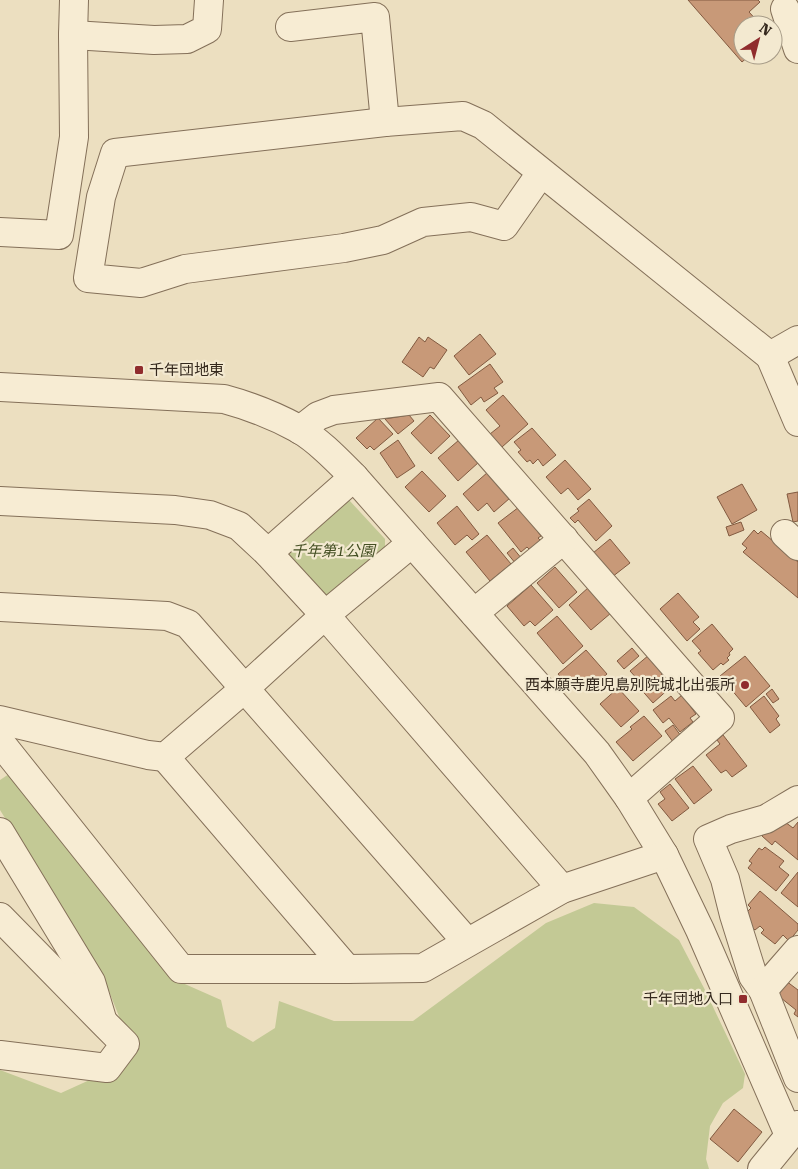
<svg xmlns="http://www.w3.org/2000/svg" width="798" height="1169" font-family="'Roboto Serif','Noto Sans JP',serif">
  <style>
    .green { fill: #c3c995 }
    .building { fill: #c89978; stroke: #825a40 }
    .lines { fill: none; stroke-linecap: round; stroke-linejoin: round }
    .minor-casing { stroke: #847059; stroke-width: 30 }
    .minor { stroke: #f7ecd3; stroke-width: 28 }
    .poi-dot { fill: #902c2d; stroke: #f3e9d0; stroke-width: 2 }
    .labels { text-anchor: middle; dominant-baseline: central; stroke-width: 4.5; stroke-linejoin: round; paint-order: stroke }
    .poi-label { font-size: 15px; fill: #34281d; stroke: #f3e9d0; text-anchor: end }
    .park-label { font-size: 15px; font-style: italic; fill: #455024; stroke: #f3e9d0 }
  </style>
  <rect width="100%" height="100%" fill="#ecdfc0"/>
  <g class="green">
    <path d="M 349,500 L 385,539 L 385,554 L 333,596 L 320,597 L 287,561 L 286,546 Z"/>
    <path d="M 9,774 L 178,981 L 221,1000 L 227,1027 L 253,1042 L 275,1028 L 279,1001 L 334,1021 L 413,1021 L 546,923 L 594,903 L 634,907 L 679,940 L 704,988 L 745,1074 L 743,1088 L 723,1103 L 710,1126 L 706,1159 L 709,1169 L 0,1169 L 0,1070 L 61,1093 L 116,1068 L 126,1034 L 103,976 L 0,810 L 0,780 Z"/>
  </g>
  <g class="building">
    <path d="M 688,0 L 758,0 L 760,2 L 749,12 L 761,25 L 743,25 L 743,55 L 750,55 L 742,62 Z"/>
    <path d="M 480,334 L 496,354 L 469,375 L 454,356 Z"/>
    <path d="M 419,337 L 425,342 L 428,337 L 447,350 L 434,369 L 430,367 L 423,377 L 402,362 Z"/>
    <path d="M 490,364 L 503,382 L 494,388 L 498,393 L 484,402 L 481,397 L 471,405 L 458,387 Z"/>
    <path d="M 503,395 L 528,424 L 502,447 L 490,434 L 500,426 L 486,410 Z"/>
    <path d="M 409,415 L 414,421 L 398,434 L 385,419 Z"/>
    <path d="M 430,415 L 450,436 L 431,454 L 411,433 Z"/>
    <path d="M 378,418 L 393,434 L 374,450 L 370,446 L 367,449 L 356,438 Z"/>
    <path d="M 532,428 L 556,455 L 543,466 L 538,459 L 533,464 L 530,460 L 527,462 L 518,452 L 521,450 L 514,442 Z"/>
    <path d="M 398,440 L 415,466 L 397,478 L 380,453 Z"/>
    <path d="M 459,440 L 479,462 L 458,481 L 438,458 Z"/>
    <path d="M 565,460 L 591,489 L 578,500 L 568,488 L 561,494 L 546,477 Z"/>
    <path d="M 422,471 L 446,496 L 429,512 L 405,487 Z"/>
    <path d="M 488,472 L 510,498 L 494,512 L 487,503 L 478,511 L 463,494 Z"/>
    <path d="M 742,484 L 757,510 L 732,524 L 717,497 Z"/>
    <path d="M 798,492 L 798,521 L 793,522 L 787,494 Z"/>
    <path d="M 589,499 L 612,526 L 596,541 L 578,520 L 575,523 L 570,518 L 579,511 L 577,509 Z"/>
    <path d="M 457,506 L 479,534 L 472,540 L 467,535 L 455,545 L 437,523 Z"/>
    <path d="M 519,507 L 541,536 L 538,538 L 541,541 L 530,550 L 527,547 L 521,552 L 498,523 Z"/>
    <path d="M 741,522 L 744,530 L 729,536 L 726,527 Z"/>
    <path d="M 754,530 L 758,534 L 761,531 L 798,562 L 798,598 L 743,552 L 747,548 L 742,544 Z"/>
    <path d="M 487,535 L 511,564 L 490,581 L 466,552 Z"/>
    <path d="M 610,539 L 630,563 L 612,577 L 593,553 Z"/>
    <path d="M 513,548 L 522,559 L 516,564 L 507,553 Z"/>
    <path d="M 555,567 L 577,592 L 559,608 L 537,583 Z"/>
    <path d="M 531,585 L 553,610 L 535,626 L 530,621 L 524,626 L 507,606 Z"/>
    <path d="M 589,587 L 611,613 L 591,630 L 569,605 Z"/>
    <path d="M 678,593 L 699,617 L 693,622 L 700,629 L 687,641 L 660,609 Z"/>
    <path d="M 557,616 L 583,646 L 563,664 L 537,633 Z"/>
    <path d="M 712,624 L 733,649 L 729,653 L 730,655 L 727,658 L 729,660 L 723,665 L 721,663 L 713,670 L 698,653 L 701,651 L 692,641 Z"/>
    <path d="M 632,648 L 639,656 L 624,669 L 617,661 Z"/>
    <path d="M 586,650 L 607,674 L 589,690 L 579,678 L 569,687 L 558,674 Z"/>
    <path d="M 649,655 L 664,671 L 661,674 L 672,686 L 653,703 L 638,686 L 641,683 L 630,671 Z"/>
    <path d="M 745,656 L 770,686 L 746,707 L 720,676 Z"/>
    <path d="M 618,688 L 639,711 L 621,727 L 600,704 Z"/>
    <path d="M 772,689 L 779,699 L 773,703 L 766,694 Z"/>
    <path d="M 682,695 L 696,714 L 690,718 L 693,722 L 680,732 L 669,718 L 663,723 L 653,710 L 671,696 L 675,701 Z"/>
    <path d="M 764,696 L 779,716 L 776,719 L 780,725 L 770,733 L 750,707 Z"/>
    <path d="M 644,716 L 662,736 L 633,761 L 616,742 L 632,729 L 630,727 Z"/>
    <path d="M 673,725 L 681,736 L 673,742 L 665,731 Z"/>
    <path d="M 723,735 L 747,766 L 732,777 L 726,770 L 721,773 L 706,755 L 720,744 L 717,740 Z"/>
    <path d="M 693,766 L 712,790 L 694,804 L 675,779 Z"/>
    <path d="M 670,784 L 689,808 L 672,821 L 658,804 L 665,799 L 660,792 Z"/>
    <path d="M 781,819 L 793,828 L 798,822 L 798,860 L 775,841 L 772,845 L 762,836 L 770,826 Z"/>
    <path d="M 765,847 L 784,861 L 779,867 L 789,875 L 776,891 L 748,868 L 752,863 L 749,861 L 759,848 L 762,850 Z"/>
    <path d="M 798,872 L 798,907 L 781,893 Z"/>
    <path d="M 760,891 L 798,924 L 798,930 L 789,941 L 783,935 L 775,944 L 761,933 L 764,930 L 760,926 L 755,930 L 741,918 L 751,908 L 748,905 Z"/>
    <path d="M 786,981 L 798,990 L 798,1017 L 794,1014 L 796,1010 L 776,994 Z"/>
    <path d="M 734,1109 L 762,1132 L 738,1162 L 710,1139 Z"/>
  </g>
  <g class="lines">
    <defs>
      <g id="minor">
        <path d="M 785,9 L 798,49"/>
        <path d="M 290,27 L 375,17 L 385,122"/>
        <path d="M 73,35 L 154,40 L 187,39 L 207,29 L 209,0"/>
        <path d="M 541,173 L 504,226 L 471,217 L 423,222 L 383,240 L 344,248 L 185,269 L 141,283 L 88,278 L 101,197 L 115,153 L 385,122 L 463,116 L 483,125 L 770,356 L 798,340"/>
        <path d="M 0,232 L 59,235 L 74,137 L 73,35 L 74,0"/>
        <path d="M 770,356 L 798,422"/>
        <path d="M 0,387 L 224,399 C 250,406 275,416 299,429 C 319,441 338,461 354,477 L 597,753 L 629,798 L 664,855 L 700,930 L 789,1135"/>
        <path d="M 300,430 L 318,416 L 334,410 L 439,397 L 720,718 L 629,798"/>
        <path d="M 0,501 L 175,510 L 210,515 L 239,526 L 268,553 L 325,615 L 562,889"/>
        <path d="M 785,534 L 798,546"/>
        <path d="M 268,553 L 354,477"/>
        <path d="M 0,607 L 167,616 L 188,624 L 467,942"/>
        <path d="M 474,613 L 564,539"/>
        <path d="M 0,720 L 148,755 L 165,757 L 244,689 L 325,615 L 412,543"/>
        <path d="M 0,742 L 181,969 L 347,969 L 423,968 L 562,889 L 664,855"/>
        <path d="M 165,757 L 347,969"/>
        <path d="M 798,800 L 766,819 L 731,829 L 708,839 L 725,879 L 734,915 L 753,976 L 763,990 L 798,1078"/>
        <path d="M 0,832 L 91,982 L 102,1019"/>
        <path d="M 0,917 L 104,1023 L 125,1044 L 107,1068 L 0,1055"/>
        <path d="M 763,990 L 798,950"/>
        <path d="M 762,1169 L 798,1125"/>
      </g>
    </defs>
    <use href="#minor" class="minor-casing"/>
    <use href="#minor" class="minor"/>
  </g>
  <g class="poi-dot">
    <rect x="134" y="365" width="10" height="10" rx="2.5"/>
    <circle cx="745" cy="685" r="5"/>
    <rect x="738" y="994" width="10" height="10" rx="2.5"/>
  </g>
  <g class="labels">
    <g class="poi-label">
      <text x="149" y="370" text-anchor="start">千年団地東</text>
      <text x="735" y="685">西本願寺鹿児島別院城北出張所</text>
      <text x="733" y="999">千年団地入口</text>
    </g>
    <g class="park-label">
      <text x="333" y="551">千年第1公園</text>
    </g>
  </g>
  <g transform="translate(758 40) rotate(36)"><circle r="24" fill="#f3e9d0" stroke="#a79c88"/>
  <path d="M0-4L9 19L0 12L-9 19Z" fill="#902c2d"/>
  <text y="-8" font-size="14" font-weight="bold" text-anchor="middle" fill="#34281d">N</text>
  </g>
</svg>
